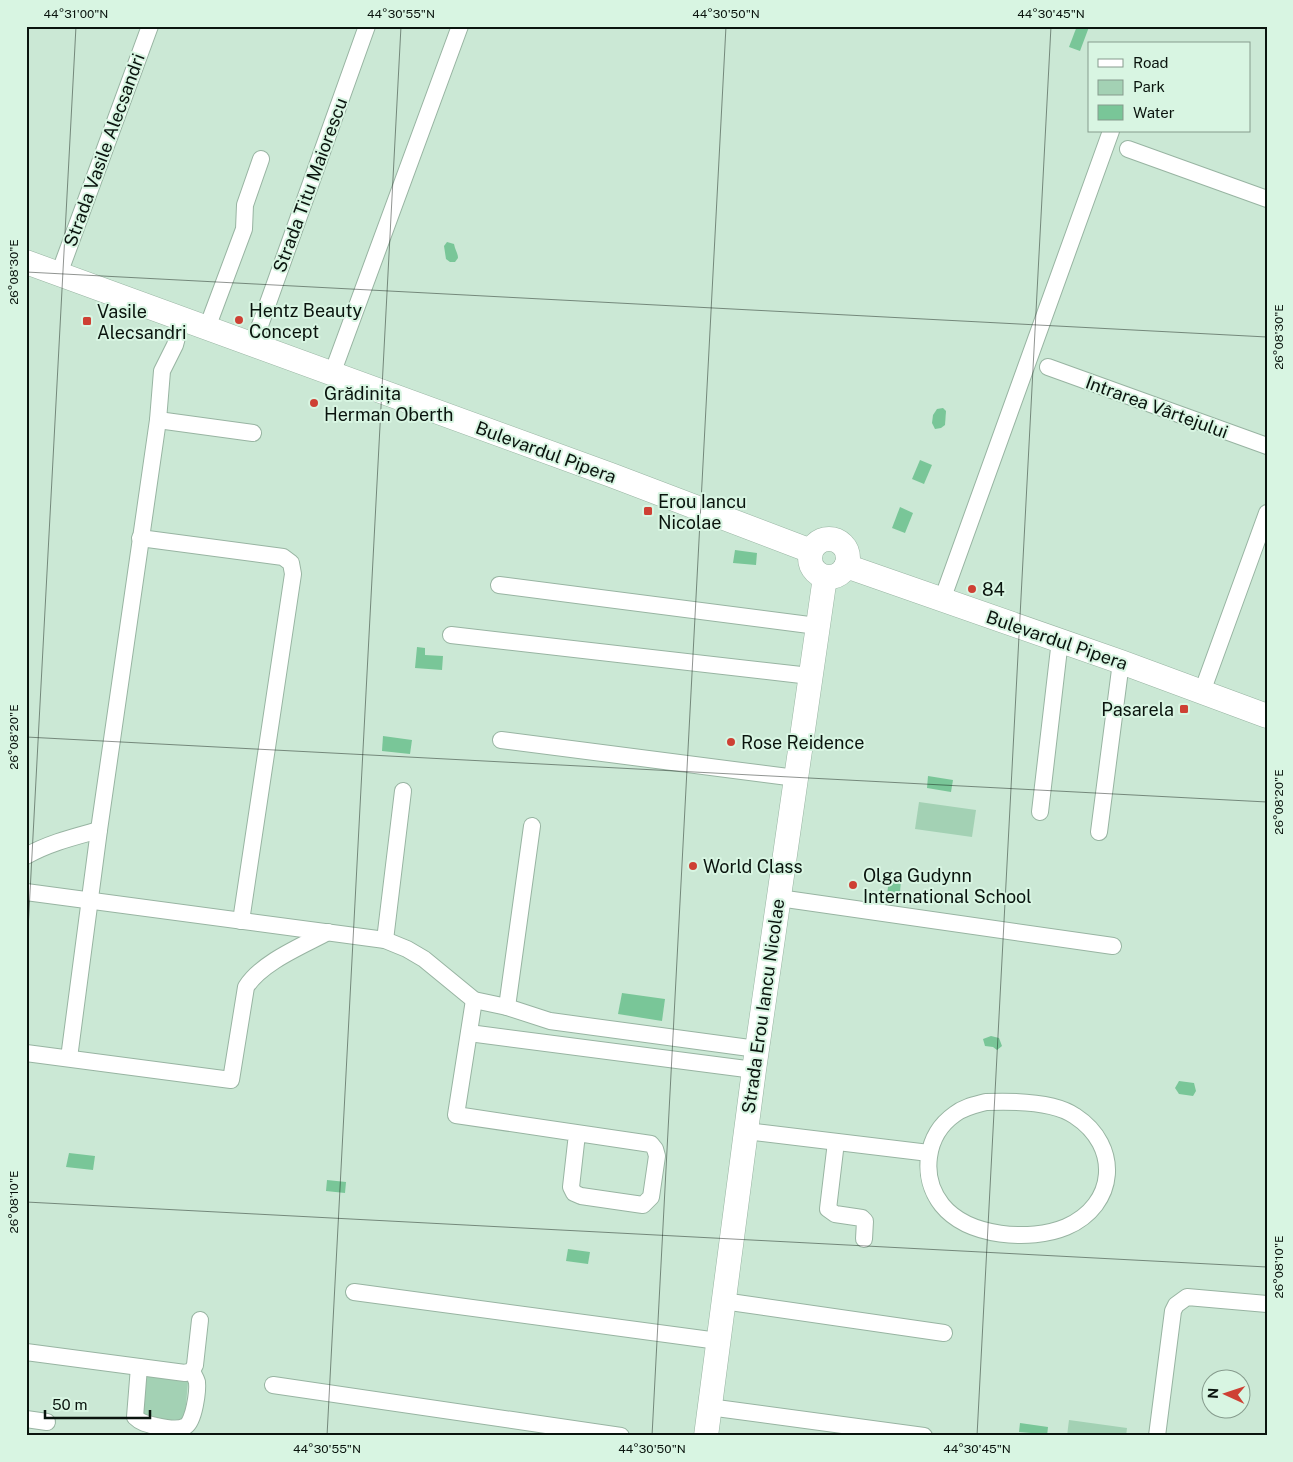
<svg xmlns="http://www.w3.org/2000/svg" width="1293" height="1462" font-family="'Public Sans',sans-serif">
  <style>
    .green { fill: #a3d1b4 }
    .water { fill: #79c698 }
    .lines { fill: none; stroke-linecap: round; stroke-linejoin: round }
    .street-casing { stroke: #98b4a2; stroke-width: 18 }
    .secondary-casing { stroke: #98b4a2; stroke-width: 25 }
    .street { stroke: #fff; stroke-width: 16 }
    .secondary { stroke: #fff; stroke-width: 24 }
    .ticks { fill: none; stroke: #0a140e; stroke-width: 1; stroke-opacity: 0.45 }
    .poi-dot { fill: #ce4034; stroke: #d8f5e2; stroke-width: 2 }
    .labels { text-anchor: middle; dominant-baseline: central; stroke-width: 4; stroke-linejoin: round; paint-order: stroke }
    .street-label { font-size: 18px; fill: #0a140e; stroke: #d8f5e2 }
    .poi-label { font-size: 18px; fill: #0a140e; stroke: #d8f5e2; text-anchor: start }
    .neatline { fill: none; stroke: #0a140e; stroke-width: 2 }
    .ticks-label { font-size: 12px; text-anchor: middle; fill: #0a140e }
  </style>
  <rect width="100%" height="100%" fill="#cbe8d5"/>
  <g class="green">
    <path d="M 919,802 L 976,810 L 972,837 L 915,829 Z"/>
    <path d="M 152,1375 L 185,1378 L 188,1382 L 185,1415 L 180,1422 L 148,1418 L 143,1415 L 144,1381 L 148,1376 Z"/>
    <path d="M 1069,1420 L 1127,1428 L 1126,1436 L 1067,1436 Z"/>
  </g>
  <g class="water">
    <path d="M 1077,26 L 1089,27 L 1080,51 L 1069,47 Z"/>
    <path d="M 447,242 L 454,244 C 455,250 458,253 458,258 L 455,262 L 450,262 L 446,259 L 444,246 Z"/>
    <path d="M 943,408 L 946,411 L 945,425 L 941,428 L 935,429 L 932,423 L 933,415 L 937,409 Z"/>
    <path d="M 920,460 L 932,465 L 924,484 L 912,479 Z"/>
    <path d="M 900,507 L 913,513 L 905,533 L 892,528 Z"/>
    <path d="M 735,550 L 757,553 L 756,565 L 733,563 Z"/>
    <path d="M 417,647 L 425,648 L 425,655 L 443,656 L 442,670 L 415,668 Z"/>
    <path d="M 383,736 L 412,740 L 410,754 L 382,751 Z"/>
    <path d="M 928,776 L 953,780 L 951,792 L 927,788 Z"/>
    <path d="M 889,879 L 901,880 L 899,904 L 886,903 Z"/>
    <path d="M 622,993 L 665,999 L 662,1021 L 618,1014 Z"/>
    <path d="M 991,1036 L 999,1038 L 1002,1046 L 997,1050 L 993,1047 L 985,1046 L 983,1039 Z"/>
    <path d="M 1179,1081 L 1194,1083 L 1196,1091 L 1193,1096 L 1179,1094 L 1175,1088 Z"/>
    <path d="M 69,1153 L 95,1156 L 93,1170 L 66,1167 Z"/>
    <path d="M 327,1180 L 346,1182 L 345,1193 L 326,1191 Z"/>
    <path d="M 568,1249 L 590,1252 L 588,1264 L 566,1261 Z"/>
    <path d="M 1020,1423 L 1048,1427 L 1047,1436 L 1031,1436 L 1031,1433 L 1019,1432 Z"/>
  </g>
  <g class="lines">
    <defs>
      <g id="street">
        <path d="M 1128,149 L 1267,199"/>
        <path d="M 59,274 L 150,26"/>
        <path d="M 207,328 L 244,229 L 245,205 L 261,159"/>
        <path d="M 253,345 L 367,26"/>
        <path d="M 1048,367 L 1267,446"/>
        <path d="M 332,374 L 460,26"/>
        <path d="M 158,420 L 253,433"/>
        <path d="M 140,538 L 283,557 L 291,563 L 293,574 L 241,921"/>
        <path d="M 499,585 L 817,626"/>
        <path d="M 942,600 L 1111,131"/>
        <path d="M 451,635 L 810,676"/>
        <path d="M 1202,692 L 1267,513"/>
        <path d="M 501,740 L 796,778"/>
        <path d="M 1040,812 L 1060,640"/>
        <path d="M 1099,832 L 1121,662"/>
        <path d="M 26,856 C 49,843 74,837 99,830"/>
        <path d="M 26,892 L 385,940 L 407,949 L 424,959 L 474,1000 L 507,1007 L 550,1021 L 757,1049"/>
        <path d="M 779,898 L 1113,946"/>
        <path d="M 385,940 L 403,791"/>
        <path d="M 474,1000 L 456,1115 L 651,1144 L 655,1149 L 657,1156 L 651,1197 L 643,1205 L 581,1196 L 574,1193 L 571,1187 L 577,1134"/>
        <path d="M 507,1007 L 532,826"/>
        <path d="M 469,1033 L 754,1070"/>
        <path d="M 26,1053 L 231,1080 L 246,987 C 262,962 302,946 328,932"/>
        <path d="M 69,1058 L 99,830 L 158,420 L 162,371 L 175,345 L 182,319"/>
        <path d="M 986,1102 C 1012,1101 1054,1101 1075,1116 C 1121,1146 1117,1205 1066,1227 C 1030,1242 968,1237 942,1205 C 920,1177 925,1135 955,1114 C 964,1107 975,1105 986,1102 Z"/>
        <path d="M 746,1131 L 929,1153"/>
        <path d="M 836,1142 L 828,1209 L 835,1214 L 862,1218 L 865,1221 L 864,1239"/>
        <path d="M 354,1292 L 718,1341"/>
        <path d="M 723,1301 L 944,1333"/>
        <path d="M 26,1352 L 185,1373 L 192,1371 L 195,1365 L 200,1320"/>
        <path d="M 139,1367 L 135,1417 C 141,1423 147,1424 156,1426 C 165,1428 178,1431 186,1426 C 194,1421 198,1391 197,1382 C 196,1378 193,1374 192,1371"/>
        <path d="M 273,1385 L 621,1436"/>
        <path d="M 709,1407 L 924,1436"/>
        <path d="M 26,1419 L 47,1422"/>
        <path d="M 1157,1436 L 1173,1311 L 1176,1305 L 1187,1297 L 1267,1304"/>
      </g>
      <g id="secondary">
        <path d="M 26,262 L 611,475 L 811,551"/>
        <circle cx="829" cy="558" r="19"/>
        <path d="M 846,566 L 1121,662 L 1267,716"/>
        <path d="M 706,1436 L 754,1070 L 825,577"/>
      </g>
    </defs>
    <use href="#street" class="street-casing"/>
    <use href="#secondary" class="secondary-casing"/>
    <use href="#street" class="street"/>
    <use href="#secondary" class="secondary"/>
  </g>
  <path class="ticks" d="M 26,272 L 1267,337M 26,737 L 1267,802M 26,968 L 76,26M 26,1202 L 1267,1267M 327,1436 L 401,26M 652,1436 L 726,26M 977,1436 L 1051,26"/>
  <g class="poi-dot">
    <circle cx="239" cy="320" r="5"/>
    <rect x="82" y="316" width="10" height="10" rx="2.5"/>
    <circle cx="314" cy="403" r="5"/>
    <rect x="643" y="506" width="10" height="10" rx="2.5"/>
    <circle cx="972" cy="589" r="5"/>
    <rect x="1179" y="704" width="10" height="10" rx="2.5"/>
    <circle cx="731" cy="742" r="5"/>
    <circle cx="693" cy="866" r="5"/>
    <circle cx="853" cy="885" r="5"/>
  </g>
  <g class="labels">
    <g class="street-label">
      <text transform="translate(104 150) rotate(-70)">Strada Vasile Alecsandri</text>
      <text transform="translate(310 185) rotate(-70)">Strada Titu Maiorescu</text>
      <text transform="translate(1157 407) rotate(20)">Intrarea Vârtejului</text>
      <text transform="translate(546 452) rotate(20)">Bulevardul Pipera</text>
      <text transform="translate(1057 640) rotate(19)">Bulevardul Pipera</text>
      <text transform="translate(763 1006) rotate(-82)">Strada Erou Iancu Nicolae</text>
    </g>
    <g class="poi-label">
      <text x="249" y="310">Hentz Beauty<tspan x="249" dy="21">Concept</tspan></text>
      <text x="97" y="311">Vasile<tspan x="97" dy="21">Alecsandri</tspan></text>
      <text x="324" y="393">Grădinița<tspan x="324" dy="21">Herman Oberth</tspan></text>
      <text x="658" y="501">Erou Iancu<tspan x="658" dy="21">Nicolae</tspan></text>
      <text x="982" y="589">84</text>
      <text x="1174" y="709" text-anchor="end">Pasarela</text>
      <text x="741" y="742">Rose Reidence</text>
      <text x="703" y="866">World Class</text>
      <text x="863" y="875">Olga Gudynn<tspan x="863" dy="21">International School</tspan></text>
    </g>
  </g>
  <rect width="1293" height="1462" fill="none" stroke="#d8f5e2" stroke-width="55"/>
  <rect x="1088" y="42" width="162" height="90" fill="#d8f5e2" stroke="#869b8d"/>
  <rect x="1098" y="59" width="25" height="8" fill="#ffffff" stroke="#869b8d"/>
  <text x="1133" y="68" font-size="15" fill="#0a140e">Road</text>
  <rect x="1098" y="80" width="25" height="15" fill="#a3d1b4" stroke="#869b8d"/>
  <text x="1133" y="92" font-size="15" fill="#0a140e">Park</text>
  <rect x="1098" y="105" width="25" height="15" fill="#79c698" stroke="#869b8d"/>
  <text x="1133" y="118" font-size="15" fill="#0a140e">Water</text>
  <g transform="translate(1226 1394) rotate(273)"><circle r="24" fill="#d8f5e2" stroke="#869b8d"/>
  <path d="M0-4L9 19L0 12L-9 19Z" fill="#ce4034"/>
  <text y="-8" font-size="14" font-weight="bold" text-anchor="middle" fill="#0a140e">N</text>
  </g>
  <path d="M45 1410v8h105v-8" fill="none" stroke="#0a140e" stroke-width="2.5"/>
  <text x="52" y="1410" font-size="15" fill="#0a140e" stroke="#d8f5e2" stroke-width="4" paint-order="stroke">50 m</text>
  <rect x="28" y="28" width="1238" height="1406" class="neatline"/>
  <g class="ticks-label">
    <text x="76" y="18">44°31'00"N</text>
    <text x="401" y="18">44°30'55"N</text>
    <text x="726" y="18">44°30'50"N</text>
    <text x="1051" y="18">44°30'45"N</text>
    <text transform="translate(14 272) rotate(-90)" y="4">26°08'30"E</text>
    <text transform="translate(1279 337) rotate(-90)" y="4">26°08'30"E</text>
    <text transform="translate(14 737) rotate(-90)" y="4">26°08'20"E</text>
    <text transform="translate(1279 802) rotate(-90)" y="4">26°08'20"E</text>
    <text transform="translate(14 1202) rotate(-90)" y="4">26°08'10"E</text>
    <text transform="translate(1279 1267) rotate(-90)" y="4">26°08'10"E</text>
    <text x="327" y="1453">44°30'55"N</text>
    <text x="652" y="1453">44°30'50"N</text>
    <text x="977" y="1453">44°30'45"N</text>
  </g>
</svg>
